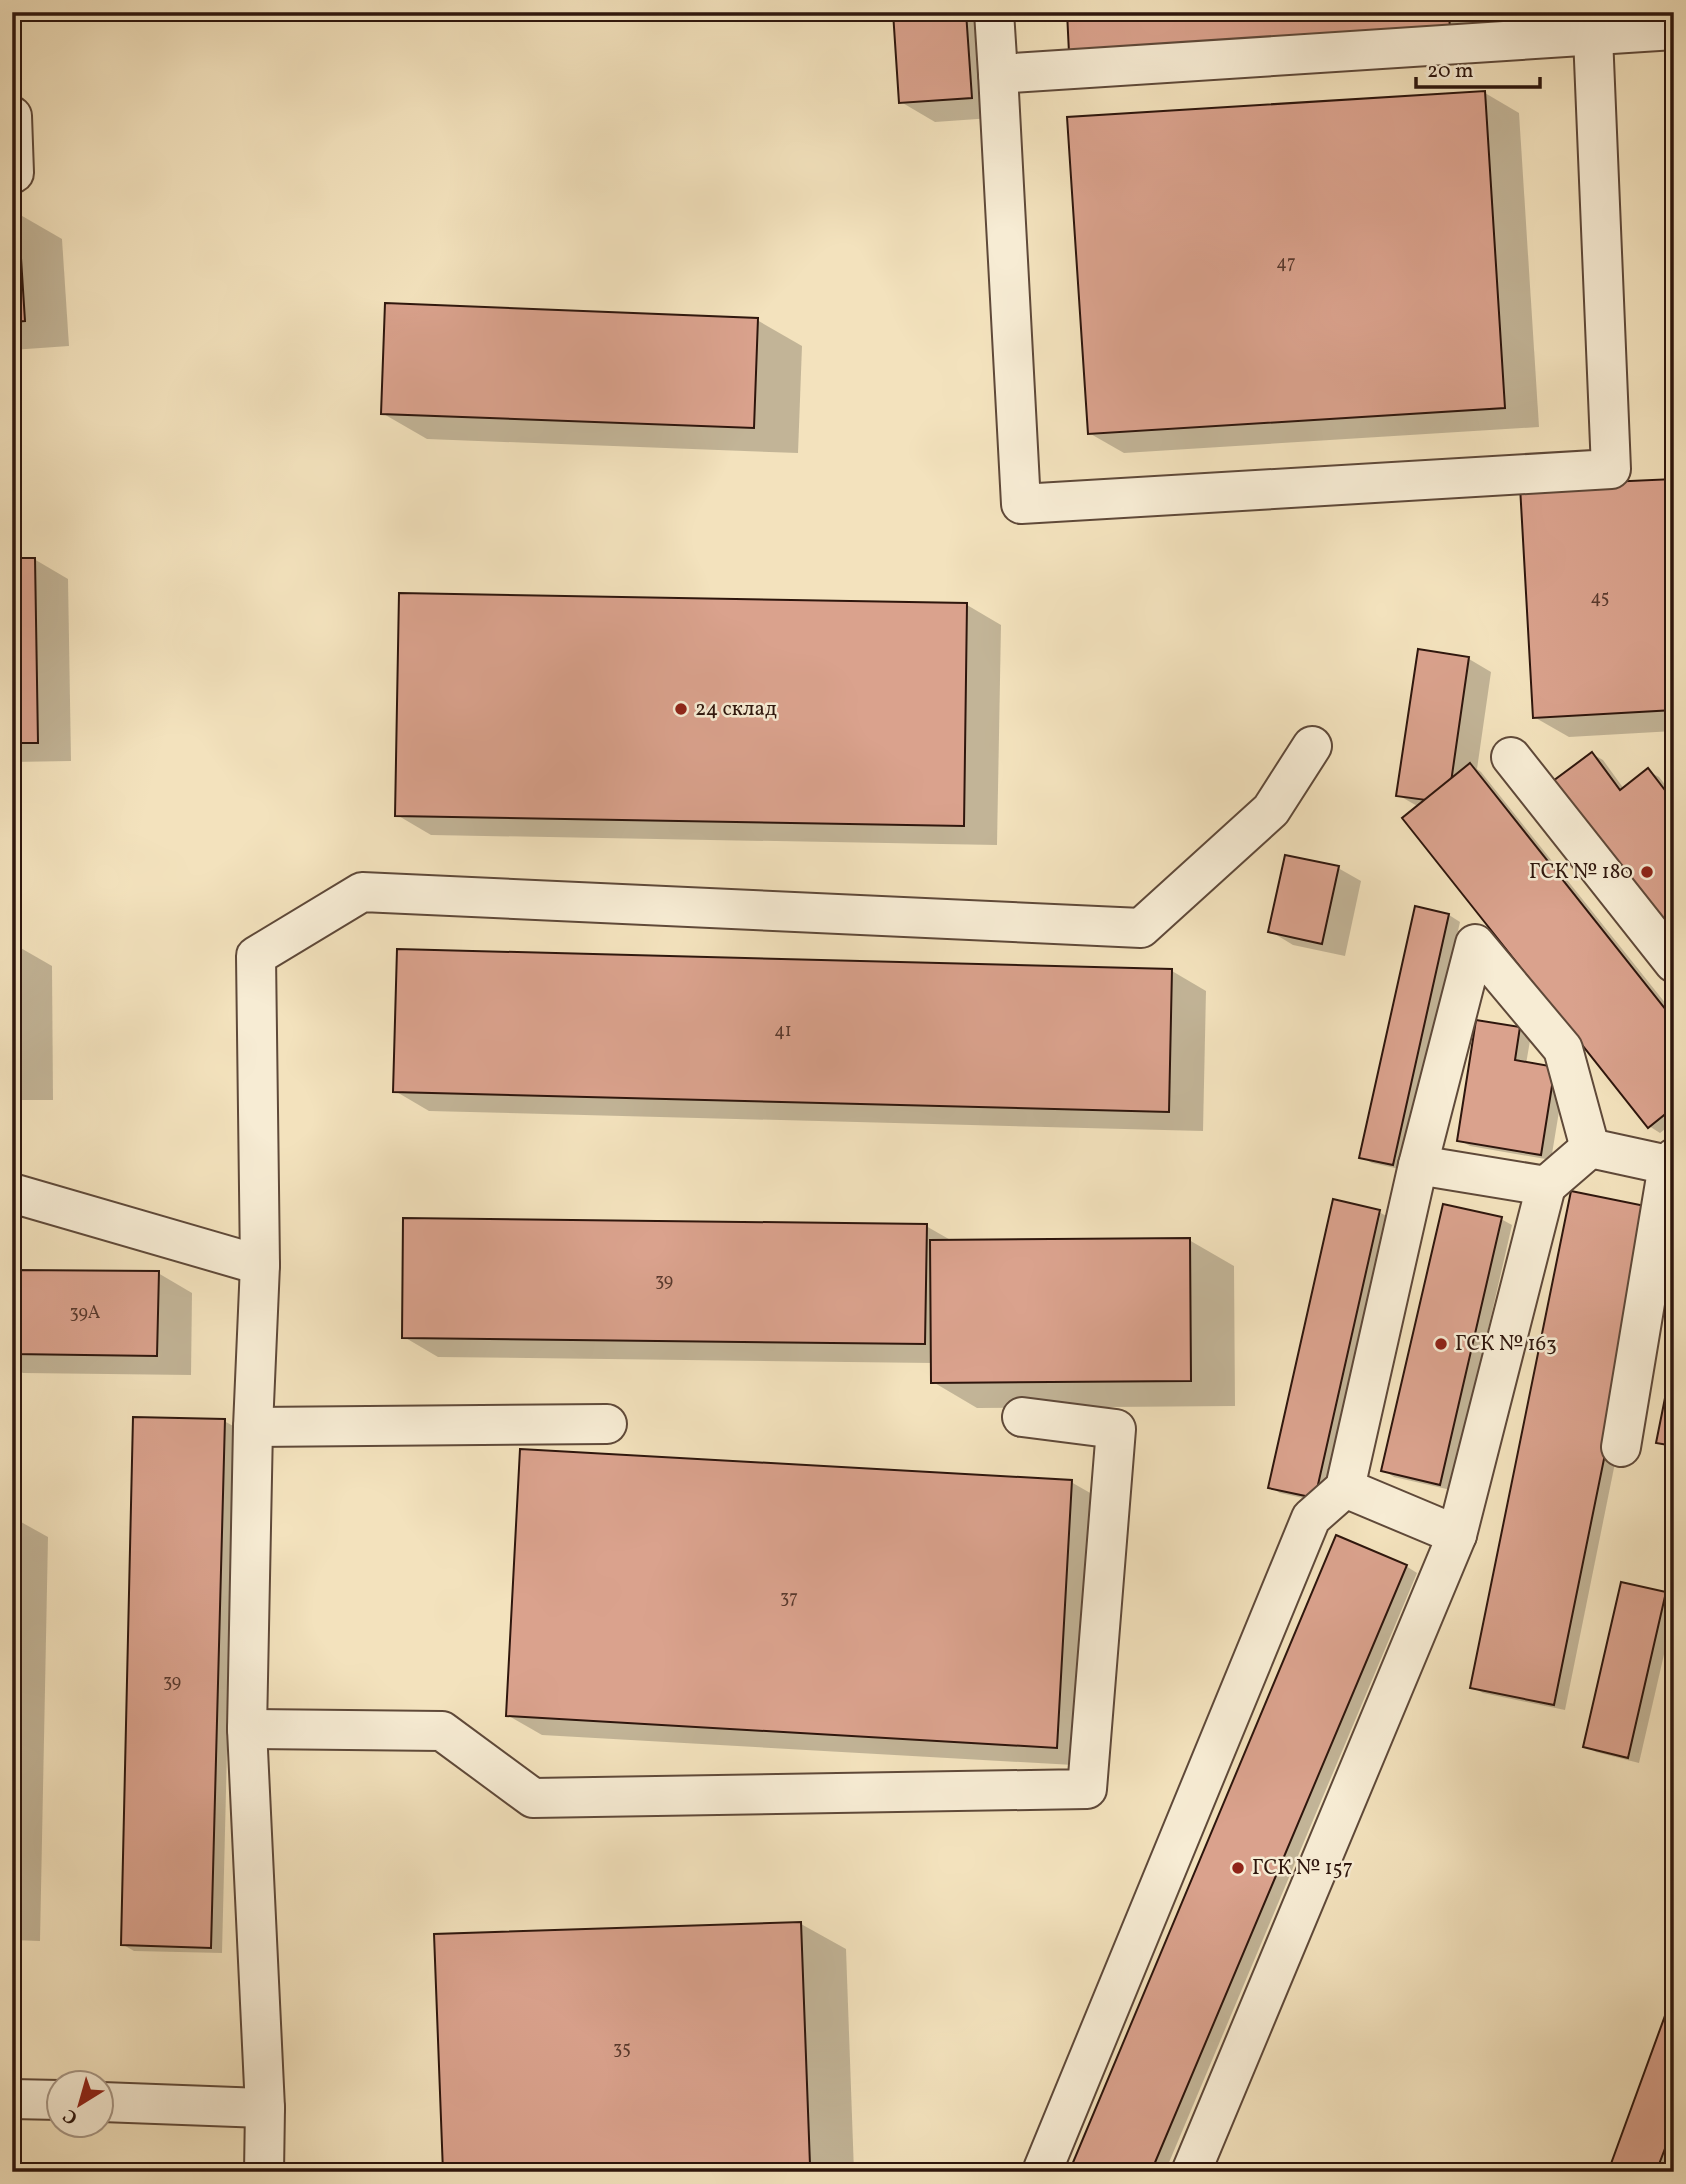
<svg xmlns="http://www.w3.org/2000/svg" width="1686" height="2184" font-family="Vollkorn,serif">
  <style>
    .shadow { fill: #0003 }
    .building { fill: #daa28d; stroke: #2e160d; stroke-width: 2 }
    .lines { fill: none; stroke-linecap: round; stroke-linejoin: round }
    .minor-casing { stroke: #5f4939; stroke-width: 42 }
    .minor { stroke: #f7ecd4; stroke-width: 38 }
    .poi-dot { fill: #8f2418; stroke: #f7ecd4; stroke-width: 2.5 }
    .labels { text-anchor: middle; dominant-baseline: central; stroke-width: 5; stroke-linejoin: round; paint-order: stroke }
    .number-label { font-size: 18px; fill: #59392d }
    .poi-label { font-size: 21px; fill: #2e160d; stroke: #f7ecd4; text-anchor: start }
  </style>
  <rect width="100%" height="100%" fill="#f3e2bd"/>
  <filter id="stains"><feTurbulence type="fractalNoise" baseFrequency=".00286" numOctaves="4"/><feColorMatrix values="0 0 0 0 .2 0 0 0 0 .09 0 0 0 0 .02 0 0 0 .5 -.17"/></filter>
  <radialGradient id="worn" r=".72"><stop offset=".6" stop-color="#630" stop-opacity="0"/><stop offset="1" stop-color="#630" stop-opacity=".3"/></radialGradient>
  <g class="shadow">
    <path d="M 895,12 L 999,12 L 1006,117 L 935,122 L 901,102 Z"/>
    <path d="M 1068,12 L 1674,12 L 1071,52 Z"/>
    <path d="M 1485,93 L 1519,113 L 1539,427 L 1124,453 L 1089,433 Z"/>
    <path d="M 12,213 L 17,213 L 62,239 L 69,346 L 12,350 Z"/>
    <path d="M 757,320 L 802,346 L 798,453 L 427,439 L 382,413 Z"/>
    <path d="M 1674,480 L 1674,731 L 1569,737 L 1534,717 Z"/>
    <path d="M 34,559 L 68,579 L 71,761 L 12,762 L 12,560 Z"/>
    <path d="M 967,605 L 1001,625 L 997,845 L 431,835 L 397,815 Z"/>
    <path d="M 1469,659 L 1491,672 L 1477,769 L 1481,772 L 1674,1014 L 1674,1122 L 1660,1133 L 1649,1126 L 1419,807 L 1398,795 Z"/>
    <path d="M 1592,754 L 1603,760 L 1624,789 L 1648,771 L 1659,777 L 1674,796 L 1674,938 Z"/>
    <path d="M 1338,868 L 1361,881 L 1345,956 L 1293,945 L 1270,931 Z"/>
    <path d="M 1449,915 L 1460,922 L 1404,1170 L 1372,1163 L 1361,1157 Z"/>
    <path d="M 12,943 L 52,966 L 53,1100 L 12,1100 Z"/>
    <path d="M 1172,971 L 1206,991 L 1203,1131 L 429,1111 L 395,1091 Z"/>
    <path d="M 1520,1028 L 1531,1035 L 1526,1064 L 1565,1075 L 1551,1160 L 1470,1146 L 1459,1140 Z"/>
    <path d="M 1379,1212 L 1390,1218 L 1326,1503 L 1280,1493 L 1270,1487 Z"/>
    <path d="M 1665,1216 L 1565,1710 L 1483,1693 L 1472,1687 Z"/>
    <path d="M 1501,1219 L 1512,1225 L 1451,1490 L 1394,1477 L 1383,1470 Z"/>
    <path d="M 926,1226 L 954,1242 L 1189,1240 L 1234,1266 L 1235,1406 L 977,1408 L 933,1382 L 932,1363 L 438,1357 L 404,1337 Z"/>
    <path d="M 12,1271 L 158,1273 L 192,1293 L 191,1375 L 23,1373 L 12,1367 Z"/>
    <path d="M 1674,1362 L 1674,1449 L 1658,1442 Z"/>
    <path d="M 224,1421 L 235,1427 L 222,1953 L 134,1951 L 122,1944 Z"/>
    <path d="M 1071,1482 L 1106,1502 L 1091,1766 L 542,1735 L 507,1715 Z"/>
    <path d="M 12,1517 L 48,1537 L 40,1941 L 12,1940 Z"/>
    <path d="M 1406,1566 L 1417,1573 L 1165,2172 L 1071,2172 Z"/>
    <path d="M 1665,1594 L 1674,1599 L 1674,1611 L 1639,1763 L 1596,1752 L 1585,1746 Z"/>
    <path d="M 801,1924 L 846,1949 L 854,2172 L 445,2172 Z"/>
    <path d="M 1674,1997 L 1674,2160 L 1669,2172 L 1609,2172 Z"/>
  </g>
  <g class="building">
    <path d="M 893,12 L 966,12 L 972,98 L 899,103 Z"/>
    <path d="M 1067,12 L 1449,12 L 1450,30 L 1069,53 Z"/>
    <path d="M 1474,12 L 1674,12 L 1475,28 Z"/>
    <path d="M 1485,91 L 1505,408 L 1088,434 L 1067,117 Z"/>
    <path d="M 12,211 L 18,211 L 25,321 L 12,322 Z"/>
    <path d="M 385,303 L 758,318 L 754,428 L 381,414 Z"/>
    <path d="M 1674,479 L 1674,710 L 1533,718 L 1520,486 Z"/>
    <path d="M 12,558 L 35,558 L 38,743 L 12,743 Z"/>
    <path d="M 399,593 L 967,603 L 964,826 L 395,816 Z"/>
    <path d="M 1418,649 L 1469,657 L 1448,803 L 1396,796 Z"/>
    <path d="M 1592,752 L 1620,790 L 1648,768 L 1674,802 L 1674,941 L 1553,781 Z"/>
    <path d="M 1470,763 L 1674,1020 L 1674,1107 L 1648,1128 L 1402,818 Z"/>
    <path d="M 1285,855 L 1339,866 L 1322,944 L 1268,932 Z"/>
    <path d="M 1415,906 L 1449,914 L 1393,1165 L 1359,1158 Z"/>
    <path d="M 397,949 L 1172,969 L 1169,1112 L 393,1092 Z"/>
    <path d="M 1476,1020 L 1520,1027 L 1515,1060 L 1555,1067 L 1541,1155 L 1457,1141 Z"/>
    <path d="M 1571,1191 L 1655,1208 L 1554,1705 L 1470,1688 Z"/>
    <path d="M 1333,1199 L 1380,1210 L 1315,1498 L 1268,1488 Z"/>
    <path d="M 1443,1204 L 1502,1217 L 1440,1485 L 1381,1471 Z"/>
    <path d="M 403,1218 L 927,1224 L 925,1344 L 402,1338 Z"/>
    <path d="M 1190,1238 L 1191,1381 L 931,1383 L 930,1240 Z"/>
    <path d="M 12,1270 L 159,1271 L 157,1356 L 12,1354 Z"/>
    <path d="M 1674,1353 L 1674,1446 L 1656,1443 Z"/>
    <path d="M 133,1417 L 225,1419 L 211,1948 L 121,1945 Z"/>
    <path d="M 520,1449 L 1072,1480 L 1057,1748 L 506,1716 Z"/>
    <path d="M 12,1516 L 15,1516 L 12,1630 Z"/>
    <path d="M 1336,1535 L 1407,1565 L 1151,2172 L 1069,2172 Z"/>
    <path d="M 1621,1582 L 1666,1592 L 1628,1758 L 1583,1747 Z"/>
    <path d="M 801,1922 L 810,2165 L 598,2172 L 443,2172 L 434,1934 Z"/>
    <path d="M 1674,1991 L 1674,2125 L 1656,2172 L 1608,2172 Z"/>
  </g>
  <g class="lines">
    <defs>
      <g id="minor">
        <path d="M 994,12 L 998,74 L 1674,30"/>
        <path d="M 998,74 L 1021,504 L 1611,469 L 1593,36"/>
        <path d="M 12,116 L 14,173 L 12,174"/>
        <path d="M 1511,757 L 1674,963"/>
        <path d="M 1418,1165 L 1546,1186 L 1590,1148 L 1668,1165 L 1674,1158"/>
        <path d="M 12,1193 L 260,1265"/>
        <path d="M 253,1427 L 607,1424"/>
        <path d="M 1621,1447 L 1668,1165"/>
        <path d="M 1345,1488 L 1457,1535"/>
        <path d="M 247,1729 L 442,1731 L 533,1798 L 1087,1789 L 1116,1429 L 1022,1417"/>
        <path d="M 12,2099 L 60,2100"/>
        <path d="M 102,2102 L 265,2108"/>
        <path d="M 1043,2169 L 1311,1518 L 1345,1488 L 1418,1165 L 1475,944 L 1563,1049 L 1590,1148"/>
        <path d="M 264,2172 L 265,2108 L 247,1729 L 253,1427 L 260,1265 L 256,956 L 362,892 L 1141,928 L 1271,810 L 1312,746"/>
        <path d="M 1191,2172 L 1457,1535 L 1546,1186"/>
      </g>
    </defs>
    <use href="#minor" class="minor-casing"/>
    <use href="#minor" class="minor"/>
  </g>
  <g class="poi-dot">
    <circle cx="681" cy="709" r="7"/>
    <circle cx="1647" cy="872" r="7"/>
    <circle cx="1441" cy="1344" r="7"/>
    <circle cx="1238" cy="1868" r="7"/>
  </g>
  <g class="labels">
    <g class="number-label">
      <text x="1286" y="263">47</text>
      <text x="1600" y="598">45</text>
      <text x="783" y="1031">41</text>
      <text x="664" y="1281">39</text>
      <text x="85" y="1313">39А</text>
      <text x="789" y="1598">37</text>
      <text x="172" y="1682">39</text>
      <text x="622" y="2049">35</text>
    </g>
    <g class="poi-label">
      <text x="695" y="709">24 склад</text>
      <text x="1633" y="872" text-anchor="end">ГСК № 180</text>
      <text x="1455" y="1344">ГСК № 163</text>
      <text x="1252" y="1868">ГСК № 157</text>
    </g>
  </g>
  <rect width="1686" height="2184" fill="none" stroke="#f3e2bd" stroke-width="42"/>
  <rect x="14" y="14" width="1658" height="2156" fill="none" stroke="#2e160d" stroke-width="3.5"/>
  <rect x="21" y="21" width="1644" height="2142" fill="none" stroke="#2e160d" stroke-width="2"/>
  <g transform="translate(80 2104) rotate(217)"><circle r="33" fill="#f7ecd4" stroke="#a79684" stroke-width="2"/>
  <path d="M0-5L12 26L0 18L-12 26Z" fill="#8f2418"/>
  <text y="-10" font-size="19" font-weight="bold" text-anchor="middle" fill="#2e160d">С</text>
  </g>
  <path d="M1416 77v10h124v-10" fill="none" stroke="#2e160d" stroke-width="3.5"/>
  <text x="1427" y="77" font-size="21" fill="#2e160d" stroke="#f7ecd4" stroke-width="5" paint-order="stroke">20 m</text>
  <rect width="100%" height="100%" filter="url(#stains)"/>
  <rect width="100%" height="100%" fill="url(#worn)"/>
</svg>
